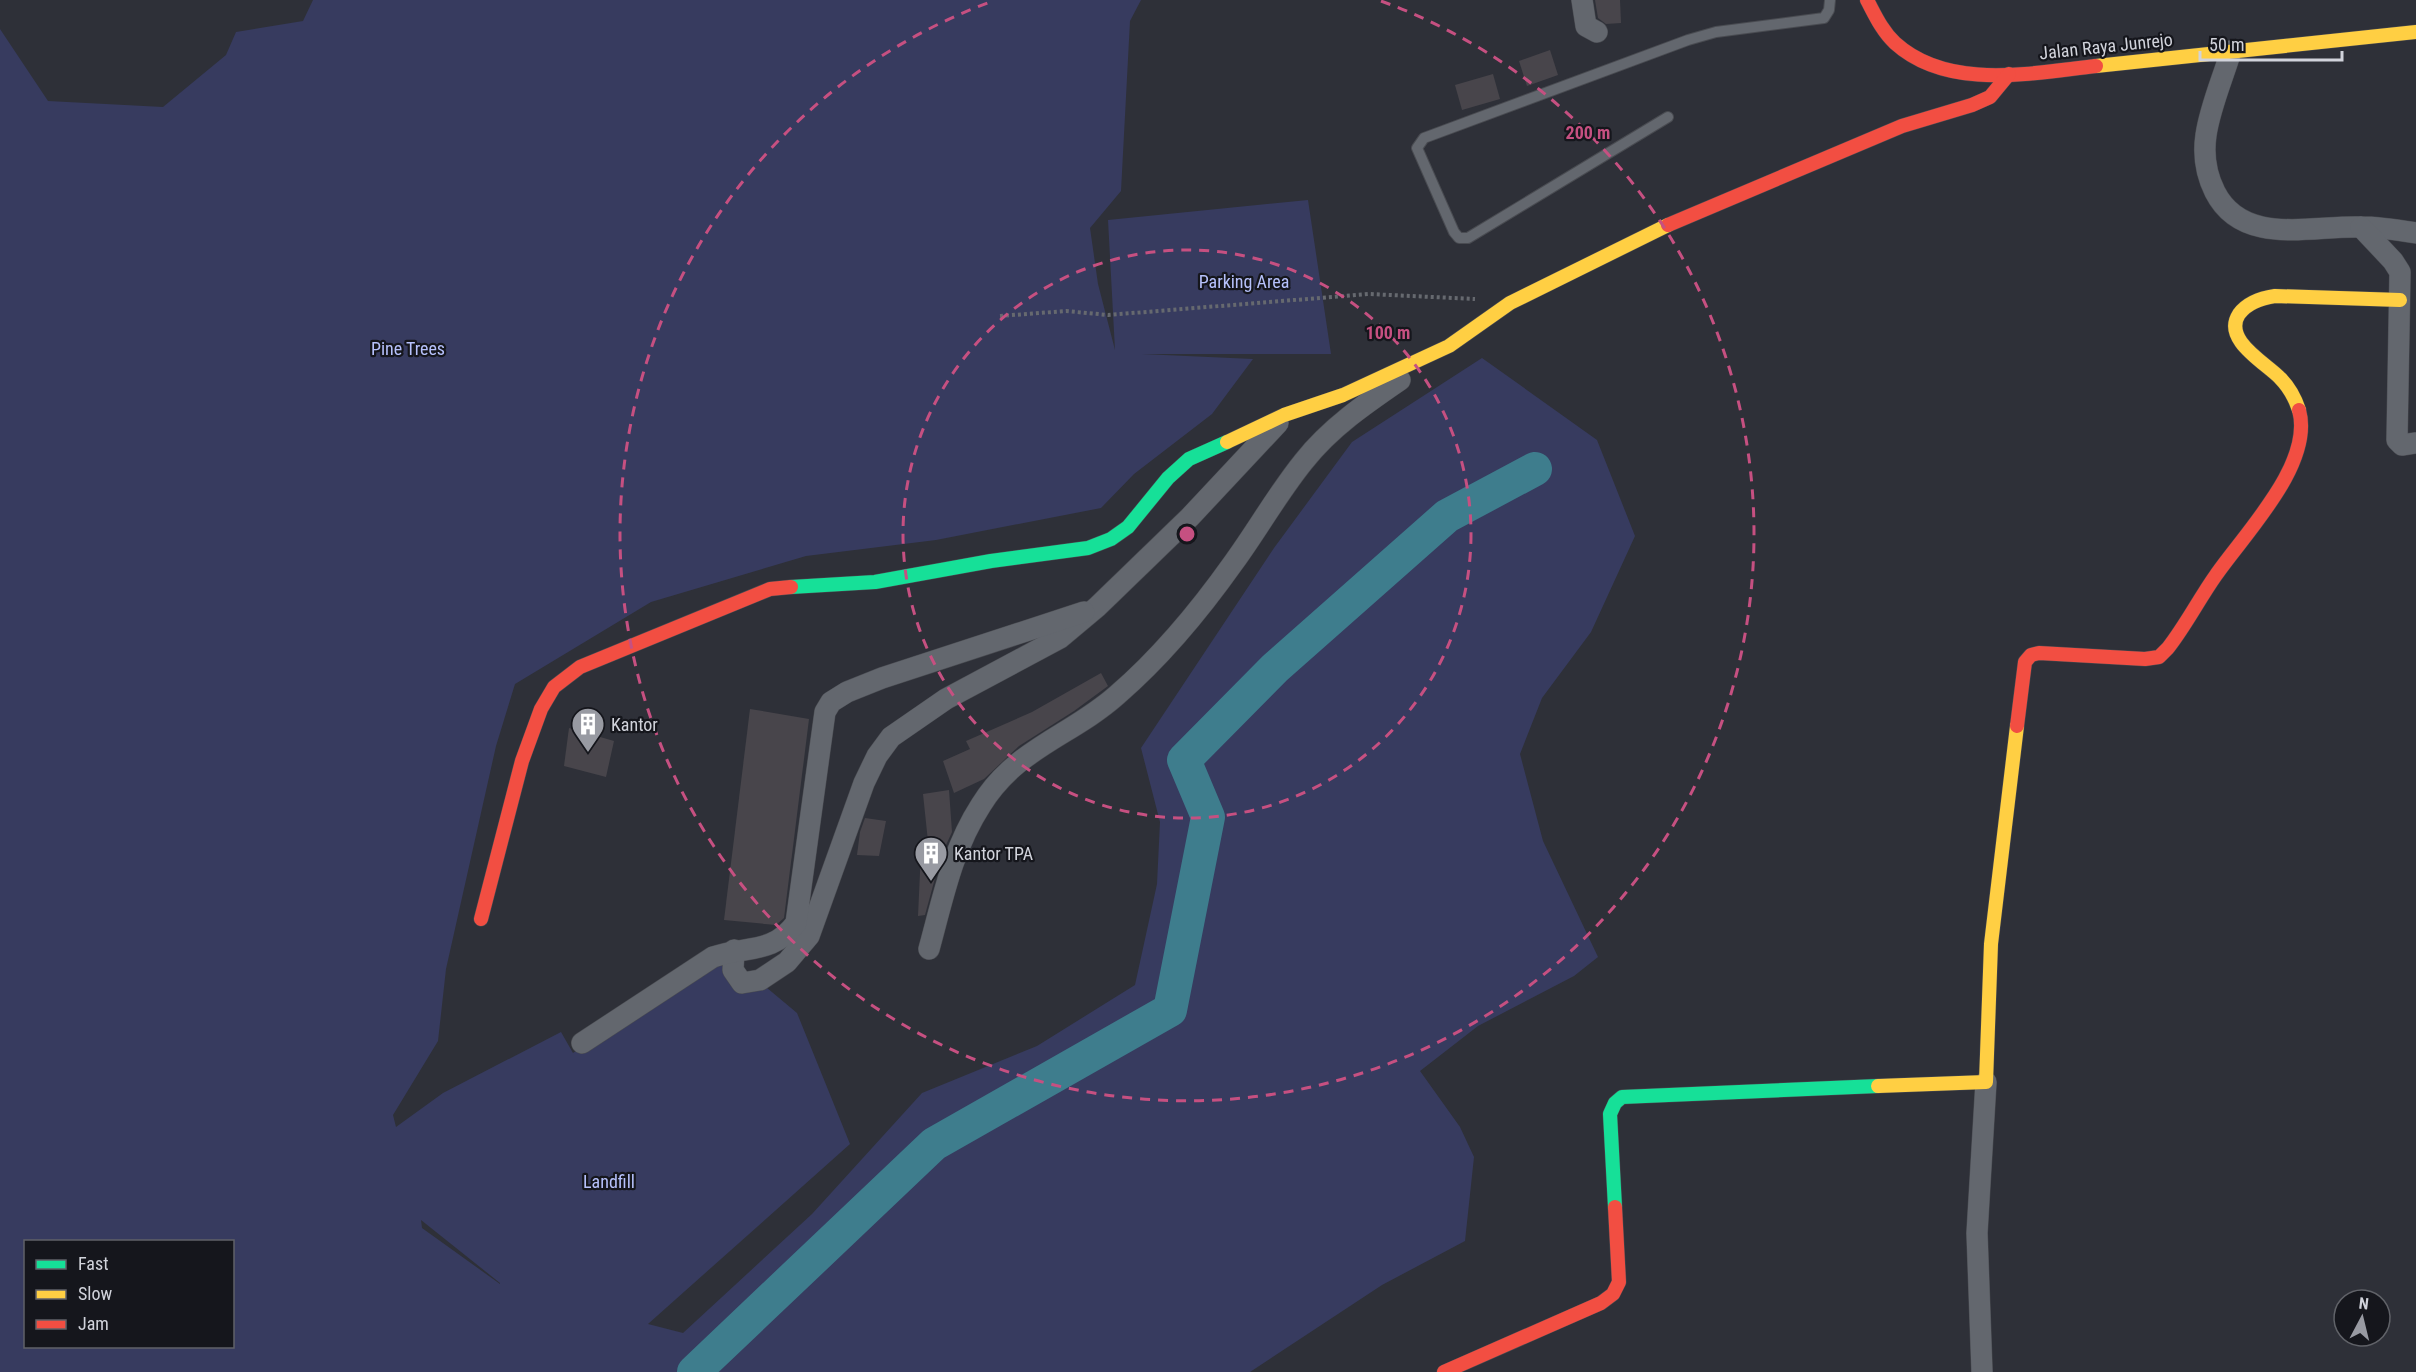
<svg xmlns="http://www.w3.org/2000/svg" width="2416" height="1372" font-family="'Roboto Condensed',sans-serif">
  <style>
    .green { fill: #373b5f; fill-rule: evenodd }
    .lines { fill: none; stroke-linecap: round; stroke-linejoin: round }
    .river { stroke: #3e7d8d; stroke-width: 34 }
    .building { fill: #48454b }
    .lane-casing { stroke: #494b51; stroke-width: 12 }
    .street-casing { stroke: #494b51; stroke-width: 22 }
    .fast-casing { stroke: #494b51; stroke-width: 15 }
    .slow-casing { stroke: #494b51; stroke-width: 15 }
    .jam-casing { stroke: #494b51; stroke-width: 15 }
    .path { stroke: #66696f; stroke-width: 4; stroke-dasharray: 3 3; stroke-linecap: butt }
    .lane { stroke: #63676e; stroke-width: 10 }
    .street { stroke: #63676e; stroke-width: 21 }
    .fast { stroke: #16e098; stroke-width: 14 }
    .slow { stroke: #ffcf43; stroke-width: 14 }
    .jam { stroke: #f24e42; stroke-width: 14 }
    .ring { fill: none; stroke: #c65081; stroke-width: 3; stroke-dasharray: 10 8 }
    .labels { text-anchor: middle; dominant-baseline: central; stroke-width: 4.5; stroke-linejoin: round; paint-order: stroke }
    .street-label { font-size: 18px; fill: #d1d3db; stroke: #15161c }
    .park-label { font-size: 18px; fill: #b6c1fb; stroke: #15161c }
    .poi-label { font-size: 18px; fill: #d1d3db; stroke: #15161c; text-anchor: start }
    .centre { fill: #c65081; stroke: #15161c; stroke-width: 3 }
    .ring-label { font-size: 18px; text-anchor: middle; font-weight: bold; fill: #c65081; stroke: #15161c; stroke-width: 4.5; stroke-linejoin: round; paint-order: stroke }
  </style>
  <rect width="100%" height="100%" fill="#2e3038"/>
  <path class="green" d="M 313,0 L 1141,0 L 1130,21 L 1121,191 L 1090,228 L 1098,284 L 1115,350 L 1108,220 L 1308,200 L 1331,354 L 1142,354 L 1253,359 L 1212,414 L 1134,474 L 1101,508 L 936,540 L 806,556 L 651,602 L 515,684 L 496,746 L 446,969 L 438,1041 L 393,1115 L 396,1127 L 443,1093 L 561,1032 L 573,1053 L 714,958 L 731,970 L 760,982 L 797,1013 L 850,1144 L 648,1324 L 683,1333 L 812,1214 L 922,1093 L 1037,1046 L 1135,985 L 1157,884 L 1160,822 L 1141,748 L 1274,548 L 1352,442 L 1482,358 L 1597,440 L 1635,536 L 1591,632 L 1542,698 L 1520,754 L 1543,841 L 1598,957 L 1574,976 L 1478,1026 L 1420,1071 L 1460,1127 L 1474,1157 L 1465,1241 L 1382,1285 L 1250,1372 L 0,1372 L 0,29 L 48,101 L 163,107 L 226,55 L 236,32 L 303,21 ZM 421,1220 L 500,1283 L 500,1284 L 422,1228 ZM 26,1242 L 232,1242 L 232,1346 L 26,1346 Z"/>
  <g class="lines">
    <path class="river" d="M 694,1372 L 934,1144 L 1170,1010 L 1208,817 L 1184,760 L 1275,668 L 1447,516 L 1535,469"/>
  </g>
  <g class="building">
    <path d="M 1595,0 L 1620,0 L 1621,23 L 1606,24 L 1598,18 Z"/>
    <path d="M 1550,50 L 1558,75 L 1527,86 L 1519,61 Z"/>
    <path d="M 1493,74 L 1500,99 L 1462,110 L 1455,85 Z"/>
    <path d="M 1101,673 L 1108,686 L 1074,711 L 1019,746 L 984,779 L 954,793 L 943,761 L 970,749 L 966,741 L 1032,712 Z"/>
    <path d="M 750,709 L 809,719 L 784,918 L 776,925 L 724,920 Z"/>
    <path d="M 569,728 L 614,741 L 606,777 L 564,766 Z"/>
    <path d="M 949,790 L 952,832 L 946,845 L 944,845 L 925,915 L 918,916 L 921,851 L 929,851 L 923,794 Z"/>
    <path d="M 865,818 L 886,821 L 879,856 L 857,855 L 860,832 Z"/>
  </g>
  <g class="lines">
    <defs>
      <path id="lane" d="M 1668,117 L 1468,238 L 1459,238 L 1454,232 L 1417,148 L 1424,138 L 1688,40 L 1716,32 L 1824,18 L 1829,10 L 1830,0"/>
      <g id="street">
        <path d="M 1582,0 L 1586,26 L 1597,32"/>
        <path d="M 2231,51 C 2223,78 2210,107 2206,135 C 2203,155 2206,174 2215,192 C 2243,247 2312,225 2361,227 C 2379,227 2398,230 2416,233"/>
        <path d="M 2361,227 L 2393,261 L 2400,272 L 2397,440 L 2402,445 L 2416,443"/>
        <path d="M 929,949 C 943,898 952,850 981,805 C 1016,748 1071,736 1117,695 C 1161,657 1200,610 1234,562 C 1258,529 1278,493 1304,461 C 1330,428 1365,404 1400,380"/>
        <path d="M 734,950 L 733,970 L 742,983 L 760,980 L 787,962 L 809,936 L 864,783 L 877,756 L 891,737 L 946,699 L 1060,638 L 1097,607 L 1190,517 L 1278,423"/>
        <path d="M 582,1043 L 713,957 C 747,945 772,955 796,923 L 825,712 L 831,702 L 847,692 L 882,678 L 1084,612"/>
        <path d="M 1982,1372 L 1977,1233 L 1986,1082"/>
      </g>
      <g id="fast">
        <path d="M 791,587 L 875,582 L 991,561 L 1088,548 L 1111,539 L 1128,527 L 1168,478 L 1189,459 L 1227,442"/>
        <path d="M 1615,1207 L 1610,1114 L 1615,1103 L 1622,1097 L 1878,1086"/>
      </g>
      <g id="slow">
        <path d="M 2096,66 L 2416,32"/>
        <path d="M 2299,410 C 2295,398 2289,387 2280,378 C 2266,363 2222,340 2239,314 C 2248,302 2261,298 2275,296 L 2400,300"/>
        <path d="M 1227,442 L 1284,415 L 1343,395 L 1449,346 L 1510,303 L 1668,225"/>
        <path d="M 1878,1086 L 1986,1082 L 1991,944 L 2017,726"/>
      </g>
      <g id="jam">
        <path d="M 1867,0 C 1875,15 1882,31 1895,43 C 1948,91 2031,73 2096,66"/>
        <path d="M 1668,225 L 1902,126 L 1972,105 L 1990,97 L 2009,74"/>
        <path d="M 2017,726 L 2025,662 L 2031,655 L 2039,653 L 2145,659 L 2159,657 L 2168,648 C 2186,625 2199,599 2216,575 C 2245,533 2314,464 2299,410"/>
        <path d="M 481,919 L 522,761 L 541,709 L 554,687 L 580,667 L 770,589 L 791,587"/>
        <path d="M 1444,1372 L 1601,1303 L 1613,1294 L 1619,1282 L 1615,1207"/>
      </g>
    </defs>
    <use href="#lane" class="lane-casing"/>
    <use href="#street" class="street-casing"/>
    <use href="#fast" class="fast-casing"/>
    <use href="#slow" class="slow-casing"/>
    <use href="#jam" class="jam-casing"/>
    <path class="path" d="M 1000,316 L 1066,311 L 1108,315 L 1369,294 L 1475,299"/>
    <use href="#lane" class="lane"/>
    <use href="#street" class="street"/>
    <use href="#fast" class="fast"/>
    <use href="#slow" class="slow"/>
    <use href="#jam" class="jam"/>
  </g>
  <g class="ring">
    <circle cx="1187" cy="534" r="284"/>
    <path d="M1381 1A567 567 0 1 1 993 1"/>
  </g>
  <defs>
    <symbol id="building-pin" viewBox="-11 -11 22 30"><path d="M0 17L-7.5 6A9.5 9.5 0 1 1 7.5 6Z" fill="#989aa2" stroke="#15161c"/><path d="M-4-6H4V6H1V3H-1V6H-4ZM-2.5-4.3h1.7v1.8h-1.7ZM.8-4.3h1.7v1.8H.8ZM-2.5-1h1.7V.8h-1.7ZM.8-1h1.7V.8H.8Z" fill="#fff"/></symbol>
  </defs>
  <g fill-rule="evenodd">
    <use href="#building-pin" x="569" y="705" width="38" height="52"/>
    <use href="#building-pin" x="912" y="834" width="38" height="52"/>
  </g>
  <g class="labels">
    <g class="street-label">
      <text transform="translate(2106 46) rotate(-6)">Jalan Raya Junrejo</text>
    </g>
    <g class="park-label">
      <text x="1244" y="281">Parking Area</text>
      <text x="408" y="348">Pine Trees</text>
      <text x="609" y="1181">Landfill</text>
    </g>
    <g class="poi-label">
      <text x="611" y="724">Kantor</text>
      <text x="954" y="853">Kantor TPA</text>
    </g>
  </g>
  <circle cx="1187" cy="534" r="9" class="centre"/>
  <g class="ring-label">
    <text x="1588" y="139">200 m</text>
    <text x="1388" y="339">100 m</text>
  </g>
  <rect x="24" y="1240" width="210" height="108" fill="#15161c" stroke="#606268" stroke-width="1.5"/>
  <rect x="36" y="1260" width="30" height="9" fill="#16e098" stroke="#606268" stroke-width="1.5"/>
  <text x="78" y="1270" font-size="18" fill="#d1d3db">Fast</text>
  <rect x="36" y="1290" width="30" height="9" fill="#ffcf43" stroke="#606268" stroke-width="1.5"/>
  <text x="78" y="1300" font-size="18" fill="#d1d3db">Slow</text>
  <rect x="36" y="1320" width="30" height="9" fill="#f24e42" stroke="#606268" stroke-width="1.5"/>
  <text x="78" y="1330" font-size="18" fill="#d1d3db">Jam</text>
  <g transform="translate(2362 1318) rotate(7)"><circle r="28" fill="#15161c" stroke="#606268" stroke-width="1.5"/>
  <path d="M0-4.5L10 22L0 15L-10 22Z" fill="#989aa2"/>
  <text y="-9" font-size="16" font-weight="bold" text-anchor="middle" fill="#d1d3db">N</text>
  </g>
  <path d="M2200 51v9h142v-9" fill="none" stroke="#d1d3db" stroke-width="3"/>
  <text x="2209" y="51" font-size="18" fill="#d1d3db" stroke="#15161c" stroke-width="4.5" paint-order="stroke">50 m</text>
</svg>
